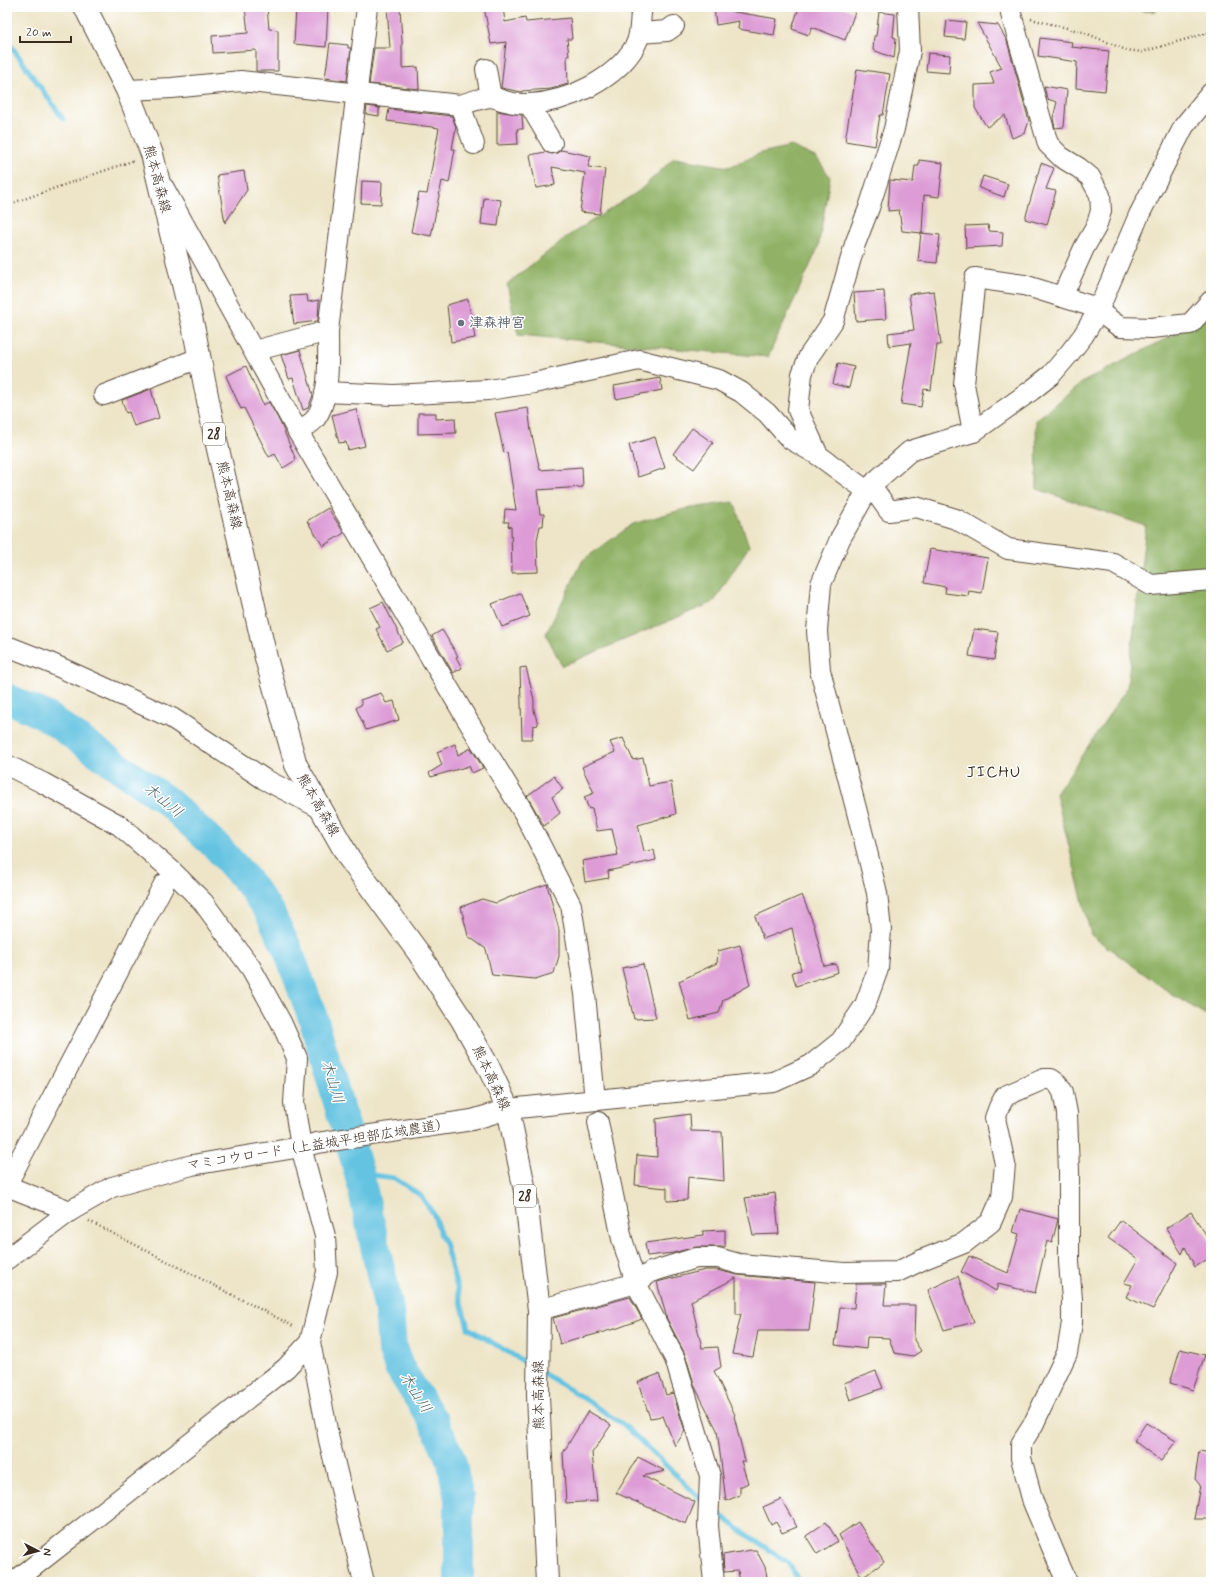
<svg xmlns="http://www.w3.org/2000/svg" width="1218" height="1589" font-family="Mynerve,'Klee One',sans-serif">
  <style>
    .forest { fill: #91b266; stroke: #666e42 }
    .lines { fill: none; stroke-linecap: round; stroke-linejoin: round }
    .stream { stroke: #63c3e1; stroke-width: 5 }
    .river { stroke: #63c3e1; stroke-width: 30 }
    .building { fill: #dd9cd6 }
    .minor-casing { stroke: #564638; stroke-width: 22 }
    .major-casing { stroke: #564638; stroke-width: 24 }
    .path { stroke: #564638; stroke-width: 2.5; stroke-dasharray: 1 3; stroke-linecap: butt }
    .minor { stroke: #fff; stroke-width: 20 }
    .major { stroke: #fff; stroke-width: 22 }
    .worship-dot { fill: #6b7280; stroke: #fff; stroke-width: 1.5 }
    .labels { text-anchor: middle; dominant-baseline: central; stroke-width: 3; stroke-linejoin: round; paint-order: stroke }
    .shield { fill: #fff; stroke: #766a62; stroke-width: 1 }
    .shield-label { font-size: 13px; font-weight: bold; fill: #3b2a1e }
    .street-label { font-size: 14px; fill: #3b2a1e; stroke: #fff }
    .worship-label { font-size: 14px; font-weight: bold; fill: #5b616d; stroke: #fff; text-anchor: start }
    .water-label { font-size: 15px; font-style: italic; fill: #496062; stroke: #fff }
    .quarter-label { font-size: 16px; letter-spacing: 1px; fill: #3b2a1e; stroke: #fff }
  </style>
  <rect width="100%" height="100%" fill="#fff"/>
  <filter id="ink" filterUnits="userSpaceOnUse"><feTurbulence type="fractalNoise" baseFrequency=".025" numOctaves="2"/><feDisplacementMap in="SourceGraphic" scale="8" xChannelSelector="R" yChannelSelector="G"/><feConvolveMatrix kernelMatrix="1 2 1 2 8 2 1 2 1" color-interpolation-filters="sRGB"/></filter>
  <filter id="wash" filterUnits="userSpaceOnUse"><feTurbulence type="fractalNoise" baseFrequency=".012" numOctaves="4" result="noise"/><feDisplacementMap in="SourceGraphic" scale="16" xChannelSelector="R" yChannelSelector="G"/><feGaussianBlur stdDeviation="0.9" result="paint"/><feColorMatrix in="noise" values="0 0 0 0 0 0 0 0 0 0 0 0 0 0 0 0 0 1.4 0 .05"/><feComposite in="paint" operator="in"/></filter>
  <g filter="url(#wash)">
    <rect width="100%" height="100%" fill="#eee5c8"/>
    <g class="forest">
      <path d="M 1106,7 L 1161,7 L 1155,12 Z"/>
      <path d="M 791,146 L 817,158 L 830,177 L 818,248 L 768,357 L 518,335 L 507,284 L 568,236 L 639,191 L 674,158 L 729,167 L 761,153 Z"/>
      <path d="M 1211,315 L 1211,1018 L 1173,995 L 1091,935 L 1056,794 L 1127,688 L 1146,526 L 1037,489 L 1036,420 L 1083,382 Z"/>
      <path d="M 734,502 L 749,546 L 714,602 L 562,666 L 546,634 L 583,560 L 633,524 L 684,509 Z"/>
    </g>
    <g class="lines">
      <g class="stream">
        <path d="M 7,40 L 63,119"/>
        <path d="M 359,1173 L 394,1178 L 420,1195 L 433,1213 L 441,1236 L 445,1243 L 468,1328 L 533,1367"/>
        <path d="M 543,1373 L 580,1396 L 624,1425 L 703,1501"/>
        <path d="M 714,1510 L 744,1533 L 789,1563 L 799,1582"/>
      </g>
      <path class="river" d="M 7,698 L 46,716 L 167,801 L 218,848 L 249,883 L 270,913 L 287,948 L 313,1018 L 359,1173 L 389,1310 L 392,1348 L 399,1367 L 434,1422 L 451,1460 L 459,1498 L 459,1582"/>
    </g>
    <g id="blocks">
      <g class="building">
        <path d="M 245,7 L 267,7 L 269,29 L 278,30 L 278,71 L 256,71 L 256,50 L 213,53 L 212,36 L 248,33 Z"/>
        <path d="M 296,7 L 328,7 L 326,47 L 294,44 Z"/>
        <path d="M 387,7 L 400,7 L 402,41 L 402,68 L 418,67 L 419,89 L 369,84 L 374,48 L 390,48 Z"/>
        <path d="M 484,7 L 503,7 L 505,22 L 525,18 L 526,22 L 570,18 L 572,39 L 567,39 L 569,56 L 567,56 L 568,84 L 551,89 L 522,91 L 522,92 L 501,88 L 506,42 L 491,44 Z"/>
        <path d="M 714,7 L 728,7 L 729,11 L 777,19 L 774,35 L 738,29 L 739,21 L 716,25 Z"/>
        <path d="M 799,7 L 842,7 L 855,12 L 845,40 L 812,27 L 809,35 L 792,29 Z"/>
        <path d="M 879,12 L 895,14 L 893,37 L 896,38 L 894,58 L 873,50 L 874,36 L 876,36 Z"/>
        <path d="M 947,20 L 966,22 L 964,39 L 945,37 Z"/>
        <path d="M 977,23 L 998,25 L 1007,41 L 1029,121 L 1025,133 L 1012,138 L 1005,115 L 987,127 L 975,108 L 975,85 L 994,84 L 990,72 L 1002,68 Z"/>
        <path d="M 1040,38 L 1072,42 L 1071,47 L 1109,51 L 1105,91 L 1076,88 L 1077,62 L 1038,56 Z"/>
        <path d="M 330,43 L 348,45 L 348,48 L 351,48 L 347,81 L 325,78 Z"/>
        <path d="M 928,53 L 950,55 L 949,73 L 926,71 Z"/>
        <path d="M 857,69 L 890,74 L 883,115 L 880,115 L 875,146 L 845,141 Z"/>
        <path d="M 1044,86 L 1067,90 L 1064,127 L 1055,128 L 1053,118 L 1057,102 L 1047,99 Z"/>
        <path d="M 367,106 L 381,108 L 379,108 L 379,116 L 366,114 Z"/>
        <path d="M 389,109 L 452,116 L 456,127 L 452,149 L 455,149 L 449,183 L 442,181 L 431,236 L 411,232 L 419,193 L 427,194 L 439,128 L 387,121 Z"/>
        <path d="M 497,111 L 522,115 L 523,129 L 517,129 L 518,144 L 497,145 Z"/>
        <path d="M 561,150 L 591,156 L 588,167 L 605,169 L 600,214 L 580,212 L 585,173 L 552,167 L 555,185 L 536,188 L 530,155 L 545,152 L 552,154 L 557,153 Z"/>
        <path d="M 919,160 L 943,163 L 939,197 L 924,195 L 922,233 L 902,231 L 899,210 L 888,211 L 890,180 L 913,182 L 915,166 L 919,166 Z"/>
        <path d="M 1041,163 L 1054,168 L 1046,189 L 1056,191 L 1047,225 L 1025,219 Z"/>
        <path d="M 244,171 L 247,190 L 225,223 L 217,175 Z"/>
        <path d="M 983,176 L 1008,184 L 1004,197 L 979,188 Z"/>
        <path d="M 362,181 L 382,182 L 381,204 L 361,203 Z"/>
        <path d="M 484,198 L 501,200 L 498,226 L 481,224 Z"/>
        <path d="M 988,225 L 989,231 L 1003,232 L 1002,246 L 966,248 L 965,226 Z"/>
        <path d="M 921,233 L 940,235 L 937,263 L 918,261 Z"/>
        <path d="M 884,291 L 886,319 L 856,321 L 854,293 Z"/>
        <path d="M 934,291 L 941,345 L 937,345 L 931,390 L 924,389 L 921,407 L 901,404 L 911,343 L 889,346 L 888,333 L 914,330 L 909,294 Z"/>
        <path d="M 307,295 L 308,302 L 319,300 L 318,321 L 294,324 L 290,296 Z"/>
        <path d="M 468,299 L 475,338 L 451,342 L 447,305 Z"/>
        <path d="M 300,350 L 313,395 L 308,408 L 303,410 L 293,378 L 289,379 L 281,355 Z"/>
        <path d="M 838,363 L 854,367 L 849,388 L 833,384 Z"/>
        <path d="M 246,366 L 263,405 L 269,402 L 281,424 L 296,460 L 283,468 L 275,454 L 269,457 L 244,408 L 241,409 L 226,376 Z"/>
        <path d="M 660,378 L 662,390 L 616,399 L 614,386 Z"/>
        <path d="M 151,389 L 159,418 L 134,426 L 129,412 L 126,413 L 122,400 Z"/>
        <path d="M 528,408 L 531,431 L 540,470 L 582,467 L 583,487 L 537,490 L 540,514 L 544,514 L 543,526 L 540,526 L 537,540 L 538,572 L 512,573 L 511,527 L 508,526 L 509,522 L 504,522 L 505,509 L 516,510 L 507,452 L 504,453 L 495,413 Z"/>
        <path d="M 356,409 L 365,446 L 348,450 L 346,442 L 339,443 L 332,415 Z"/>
        <path d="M 418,413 L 436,413 L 436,419 L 455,418 L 456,433 L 418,434 Z"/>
        <path d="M 692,428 L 713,443 L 694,469 L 673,454 Z"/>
        <path d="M 655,437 L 665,468 L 638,477 L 629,445 Z"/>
        <path d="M 328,508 L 344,533 L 323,546 L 307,521 Z"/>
        <path d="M 930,549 L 988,558 L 982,593 L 969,591 L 968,596 L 945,593 L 946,587 L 924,583 Z"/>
        <path d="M 520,593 L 530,616 L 502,627 L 492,604 Z"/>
        <path d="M 383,602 L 403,642 L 387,650 L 376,629 L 380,627 L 370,608 Z"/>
        <path d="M 974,629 L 998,632 L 994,660 L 969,656 Z"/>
        <path d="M 442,630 L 458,656 L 456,657 L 462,668 L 453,673 L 432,636 Z"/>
        <path d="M 526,667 L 534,700 L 534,710 L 538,725 L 533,726 L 532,739 L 522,739 L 520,668 Z"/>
        <path d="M 381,693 L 386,703 L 394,701 L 399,720 L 366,730 L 356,708 L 362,704 L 360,700 Z"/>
        <path d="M 623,738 L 633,760 L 643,758 L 649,786 L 671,782 L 676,814 L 638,825 L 644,851 L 654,850 L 656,860 L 608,871 L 609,878 L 585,882 L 582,861 L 618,855 L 612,829 L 597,831 L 592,808 L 589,809 L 584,797 L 594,793 L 582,767 L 615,752 L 610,742 Z"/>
        <path d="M 455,744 L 458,755 L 471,748 L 483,768 L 472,773 L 469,766 L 431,777 L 429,773 L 442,765 L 437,752 Z"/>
        <path d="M 554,776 L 563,789 L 552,797 L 560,813 L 544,826 L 527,796 Z"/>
        <path d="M 547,884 L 559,930 L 559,956 L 554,973 L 535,979 L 492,975 L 486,949 L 468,936 L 461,907 L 482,899 L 496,903 L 515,895 Z"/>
        <path d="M 802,895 L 814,925 L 824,966 L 836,964 L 838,972 L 796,986 L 792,972 L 801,970 L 792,928 L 763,939 L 755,916 Z"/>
        <path d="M 740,945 L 750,985 L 723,1000 L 719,1013 L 690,1020 L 679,981 L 717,963 L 718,951 Z"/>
        <path d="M 643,964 L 656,1018 L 634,1019 L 622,968 Z"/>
        <path d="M 690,1114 L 691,1131 L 722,1132 L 724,1181 L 688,1177 L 687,1200 L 667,1201 L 667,1188 L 635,1185 L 637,1155 L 657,1157 L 656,1119 Z"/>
        <path d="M 775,1193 L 779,1234 L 753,1235 L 745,1198 Z"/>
        <path d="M 1020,1209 L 1058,1219 L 1052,1243 L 1047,1241 L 1035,1293 L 998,1284 L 996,1291 L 961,1272 L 969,1256 L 1008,1273 L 1019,1234 L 1013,1232 Z"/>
        <path d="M 1191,1212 L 1205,1233 L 1211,1245 L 1211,1257 L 1195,1267 L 1185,1247 L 1182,1254 L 1166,1228 Z"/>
        <path d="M 1121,1220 L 1177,1263 L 1153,1309 L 1126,1297 L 1132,1285 L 1124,1283 L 1138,1259 L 1108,1238 Z"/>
        <path d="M 725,1230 L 725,1247 L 696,1247 L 673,1253 L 647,1256 L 645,1243 L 703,1235 L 703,1231 Z"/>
        <path d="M 705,1270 L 716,1270 L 738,1275 L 815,1282 L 809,1331 L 758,1331 L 753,1357 L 732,1354 L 741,1314 L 736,1314 L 736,1278 L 691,1301 L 702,1348 L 718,1347 L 721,1367 L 714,1371 L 735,1415 L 734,1416 L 745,1461 L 741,1461 L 748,1483 L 740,1487 L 740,1495 L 726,1501 L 717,1430 L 695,1387 L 685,1354 L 667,1319 L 657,1282 Z"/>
        <path d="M 958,1276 L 974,1322 L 944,1330 L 928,1290 Z"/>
        <path d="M 856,1284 L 886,1284 L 884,1305 L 915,1305 L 914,1340 L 921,1351 L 913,1356 L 894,1353 L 889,1338 L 867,1337 L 866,1349 L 835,1345 L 840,1307 L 854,1308 Z"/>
        <path d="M 630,1297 L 642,1319 L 618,1328 L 560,1344 L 553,1318 Z"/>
        <path d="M 1180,1349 L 1205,1355 L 1193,1390 L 1170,1383 Z"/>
        <path d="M 876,1371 L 883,1388 L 850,1400 L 844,1383 Z"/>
        <path d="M 659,1374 L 666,1395 L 673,1393 L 685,1431 L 675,1446 L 663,1416 L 650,1418 L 638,1382 Z"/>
        <path d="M 588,1411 L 611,1425 L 592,1453 L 597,1501 L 566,1503 L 563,1453 Z"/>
        <path d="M 1146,1423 L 1176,1441 L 1161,1461 L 1134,1441 Z"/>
        <path d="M 1199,1451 L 1211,1453 L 1211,1519 L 1194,1519 L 1200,1485 L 1195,1479 Z"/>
        <path d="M 638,1457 L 665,1471 L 643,1476 L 695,1502 L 686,1524 L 616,1493 Z"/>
        <path d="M 781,1499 L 797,1527 L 782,1533 L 776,1522 L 771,1525 L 763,1507 Z"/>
        <path d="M 826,1522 L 838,1541 L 817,1554 L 806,1536 Z"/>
        <path d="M 858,1522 L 884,1562 L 862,1578 L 839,1535 Z"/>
        <path d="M 751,1550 L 756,1550 L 765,1567 L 768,1582 L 740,1582 L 738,1571 L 724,1572 L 723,1555 Z"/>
      </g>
    </g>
  </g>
  <g filter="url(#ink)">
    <use href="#blocks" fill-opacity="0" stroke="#564638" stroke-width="1"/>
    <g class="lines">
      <defs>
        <g id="minor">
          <path d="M 908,7 L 910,51 L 894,129 L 869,208 L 855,244 L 833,321 L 809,356 L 802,374 L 798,410 L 818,455 L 867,491 L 877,494 L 889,511 L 916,507 L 956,519 L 1008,549 L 1113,563 L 1151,585 L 1211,580"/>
          <path d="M 1011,14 L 1048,144 L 1061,157 L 1079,168 L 1090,177 L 1100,195 L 1101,211 L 1096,227 L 1084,248 L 1062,297"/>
          <path d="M 640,33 L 667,31 L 674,26"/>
          <path d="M 486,69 L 491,97"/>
          <path d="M 127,90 L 172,88 L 241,81 L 460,105 C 470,102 481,98 490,97 C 495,97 500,100 505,101 C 512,103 521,104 529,104 C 568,102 615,80 635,46 C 642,34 639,20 642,7"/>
          <path d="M 529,104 L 552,143"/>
          <path d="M 460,105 L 474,144"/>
          <path d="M 164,188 L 298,432 L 468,721 L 524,813 L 571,905 L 585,994 L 594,1090"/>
          <path d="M 254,351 L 328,331 L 367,7"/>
          <path d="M 325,392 L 394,395 L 488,390 L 534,383 L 639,360 L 719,380 L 741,392 L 767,413 L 789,438 L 818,455"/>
          <path d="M 104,395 L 199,358"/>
          <path d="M 298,432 C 303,428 311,424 315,419 C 331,398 328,356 328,331"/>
          <path d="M 973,432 L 964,384 L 975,278 L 1024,285 L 1091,306 L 1120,327 L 1151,328 L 1190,324 L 1211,301"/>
          <path d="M 7,646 L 48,662 L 172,718 L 264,779 L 320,808"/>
          <path d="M 7,765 L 43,783 L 119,825 L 171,870 L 203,902 L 251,968 L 281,1022 L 297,1058 L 294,1103 L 301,1147 L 325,1236 L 327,1272 L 310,1342 L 329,1440 L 364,1582"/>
          <path d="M 598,1122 L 622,1239 L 636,1283 L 675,1359 L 710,1476 L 708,1526 L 714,1582"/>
          <path d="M 7,1184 L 164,884"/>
          <path d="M 7,1186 L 70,1211"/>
          <path d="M 7,1259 L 70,1211 L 112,1187 L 192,1165 L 301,1147 L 317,1143 L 472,1120 L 508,1109 L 774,1082 L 811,1065 L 841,1041 L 865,1005 L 878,969 L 881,930 L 877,893 L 864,839 L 820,670 L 817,631 L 821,584 L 840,539 L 867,491 L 877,480 L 910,451 L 973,432 L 1032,390 L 1051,375 L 1068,355 L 1083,336 L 1098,311 L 1139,215 L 1184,126 L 1211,93"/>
          <path d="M 539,1310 L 636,1283 L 651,1272 L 696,1258 L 718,1258 L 739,1264 L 844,1273 L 897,1272 L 924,1259 L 964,1243 L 991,1222 L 1002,1197 L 1005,1164 L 995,1118 L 999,1107 L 1005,1096 L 1044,1079 L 1051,1079 L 1058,1084 L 1063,1092 L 1067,1113 L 1069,1172 L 1069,1262 L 1072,1299 L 1072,1323 L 1067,1353 L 1033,1425 L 1021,1444 L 1021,1458 L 1033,1502 L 1056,1557 L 1067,1582"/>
          <path d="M 14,1582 L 286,1368 L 310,1342"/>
        </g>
        <path id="major" d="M 85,7 L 127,90 L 152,154 L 194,330 L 215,436 L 266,658 L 296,765 L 349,858 L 418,952 L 462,1020 L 488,1066 L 508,1109 L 525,1191 L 539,1310 L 538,1396 L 547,1582"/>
      </defs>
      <use href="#minor" class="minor-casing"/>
      <use href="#major" class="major-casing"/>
      <g class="path">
        <path d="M 1031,19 L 1083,32 L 1126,50 L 1142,52 L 1211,32"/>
        <path d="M 7,205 L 135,160"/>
        <path d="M 89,1221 L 295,1327"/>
      </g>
      <use href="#minor" class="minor"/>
      <use href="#major" class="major"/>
    </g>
  </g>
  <circle class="worship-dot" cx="461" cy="323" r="4"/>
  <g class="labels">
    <g class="shield">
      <rect x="203" y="423" width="22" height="22" rx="3"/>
      <rect x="514" y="1185" width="22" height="22" rx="3"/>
    </g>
    <g class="shield-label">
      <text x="214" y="434">28</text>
      <text x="525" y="1196">28</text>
    </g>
    <g class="street-label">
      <text transform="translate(157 179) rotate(75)">熊本高森線</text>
      <text transform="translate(229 495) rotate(77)">熊本高森線</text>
      <text transform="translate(318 805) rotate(60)">熊本高森線</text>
      <text transform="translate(491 1078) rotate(65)">熊本高森線</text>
      <text transform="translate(318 1145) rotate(-9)">マミコウロード（上益城平坦部広域農道）</text>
      <text transform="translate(539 1395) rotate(-91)">熊本高森線</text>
    </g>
    <g class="worship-label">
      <text x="469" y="323">津森神宮</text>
    </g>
    <g class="water-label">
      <text transform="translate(163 801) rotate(39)">木山川</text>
      <text transform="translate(332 1082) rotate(73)">木山川</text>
      <text transform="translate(415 1393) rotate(57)">木山川</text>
    </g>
    <g class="quarter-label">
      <text x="994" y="772">JICHU</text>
    </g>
  </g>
  <rect width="1218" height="1589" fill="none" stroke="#fff" stroke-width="24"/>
  <g transform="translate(38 1551) rotate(96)" stroke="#ffffff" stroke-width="3" paint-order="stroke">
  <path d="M0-3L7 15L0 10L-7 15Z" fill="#3b2a1e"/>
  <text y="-6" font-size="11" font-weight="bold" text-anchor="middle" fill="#3b2a1e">N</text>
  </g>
  <path d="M20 36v6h51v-6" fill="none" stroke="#3b2a1e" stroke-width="2"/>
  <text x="26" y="36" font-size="12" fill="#3b2a1e" stroke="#ffffff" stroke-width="3" paint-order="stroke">20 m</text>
</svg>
